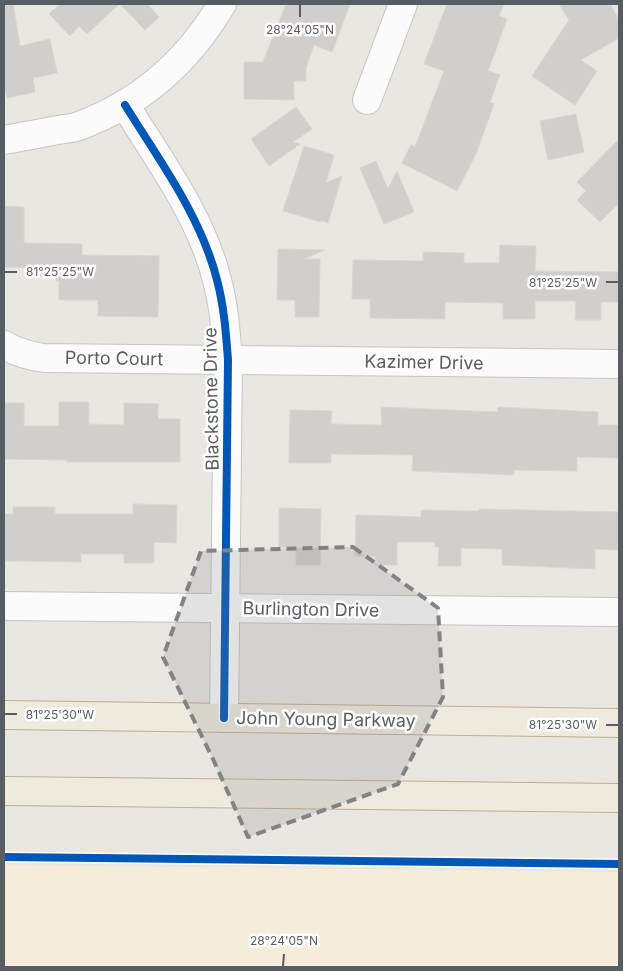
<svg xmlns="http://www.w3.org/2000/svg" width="623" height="971" font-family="Inter,sans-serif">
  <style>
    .commercial { fill: #f5edd9 }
    .building { fill: #d0cfcc; stroke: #d8d6d1 }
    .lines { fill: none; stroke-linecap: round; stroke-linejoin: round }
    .minor-casing { stroke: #c5c5c5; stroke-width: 30 }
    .highway-casing { stroke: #c0ae90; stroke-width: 30 }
    .minor { stroke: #fcfbfb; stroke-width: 28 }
    .highway { stroke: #eeeade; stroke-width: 28 }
    .cycleway-casing { stroke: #fff; stroke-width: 11 }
    .cycleway { stroke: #0057b8; stroke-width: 8 }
    .marked { fill: #818385; fill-opacity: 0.2; stroke: #818385; stroke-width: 4; stroke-dasharray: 10 6; stroke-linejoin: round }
    .ticks { fill: none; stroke: #585d61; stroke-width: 2 }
    .labels { text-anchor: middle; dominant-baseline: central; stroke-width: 5; stroke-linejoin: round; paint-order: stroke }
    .street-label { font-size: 18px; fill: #585d61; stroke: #fff }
    .ticks-label { font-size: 12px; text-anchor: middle; fill: #585d61; stroke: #fff; stroke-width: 5; stroke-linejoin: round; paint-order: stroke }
  </style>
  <rect width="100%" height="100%" fill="#e9e7e2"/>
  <path class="commercial" d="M 4,865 L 619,872 L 619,967 L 4,967 Z"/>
  <g class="building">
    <path d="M 4,4 L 13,4 L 20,46 L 50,39 L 57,73 L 33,78 L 35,92 L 7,98 L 4,82 Z"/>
    <path d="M 60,4 L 119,4 L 87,34 L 79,26 L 70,36 L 49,14 Z"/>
    <path d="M 120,4 L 147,4 L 159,17 L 145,30 Z"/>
    <path d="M 286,4 L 350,4 L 332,52 L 314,45 L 306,68 L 306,81 L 294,81 L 294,100 L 244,99 L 244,62 L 263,62 Z"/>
    <path d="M 447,4 L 504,4 L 499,16 L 507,19 L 488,71 L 500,75 L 490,102 L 494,104 L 476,154 L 457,191 L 402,163 L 411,145 L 415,147 L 444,71 L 424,64 Z"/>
    <path d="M 559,4 L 610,4 L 619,20 L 619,38 L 581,60 L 597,71 L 575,105 L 532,76 L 569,20 Z"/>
    <path d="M 296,107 L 312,129 L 293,142 L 300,144 L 269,166 L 251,139 Z"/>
    <path d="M 576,114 L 584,152 L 548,160 L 540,121 Z"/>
    <path d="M 619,139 L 619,203 L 600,222 L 577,200 L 586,191 L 577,182 Z"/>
    <path d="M 304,146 L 334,155 L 326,183 L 342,176 L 328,223 L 321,220 L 321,222 L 283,211 Z"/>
    <path d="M 376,161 L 388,189 L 397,171 L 414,212 L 384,224 L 360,168 Z"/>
    <path d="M 4,206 L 24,207 L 24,243 L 82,244 L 82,255 L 159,256 L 158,317 L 98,316 L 98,300 L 59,300 L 59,281 L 56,281 L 56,277 L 41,276 L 41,268 L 4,267 Z"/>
    <path d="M 500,245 L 536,246 L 535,271 L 619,272 L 619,302 L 601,302 L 601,320 L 575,320 L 576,301 L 535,301 L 535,319 L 503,319 L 503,303 L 445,302 L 445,319 L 370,318 L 370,299 L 352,299 L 353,260 L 423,261 L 423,252 L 464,253 L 464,263 L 499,263 Z"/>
    <path d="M 278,249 L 325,250 L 304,259 L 320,259 L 319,317 L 295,317 L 295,300 L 277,300 Z"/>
    <path d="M 59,402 L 89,402 L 89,424 L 124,425 L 124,403 L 158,404 L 158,419 L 180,419 L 180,462 L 67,462 L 67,460 L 4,459 L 4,403 L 24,403 L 24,426 L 59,426 Z"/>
    <path d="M 381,407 L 498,412 L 498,407 L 598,412 L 598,425 L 619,425 L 619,458 L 577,457 L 577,471 L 514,470 L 514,475 L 412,471 L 413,455 L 331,454 L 331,463 L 289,463 L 290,410 L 332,411 L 331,424 L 382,425 Z"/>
    <path d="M 133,504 L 177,505 L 176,543 L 154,542 L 154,563 L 124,563 L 124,554 L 81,554 L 81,562 L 4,561 L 4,514 L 13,514 L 13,507 L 55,507 L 55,514 L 133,514 Z"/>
    <path d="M 279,508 L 321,509 L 320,565 L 296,565 L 296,547 L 279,547 Z"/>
    <path d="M 479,509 L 619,512 L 619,550 L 595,549 L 595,569 L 502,565 L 502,549 L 461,548 L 461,566 L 438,566 L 439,547 L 435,547 L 435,542 L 397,542 L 397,565 L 375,565 L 375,556 L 355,556 L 356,515 L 421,517 L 421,510 L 479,511 Z"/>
  </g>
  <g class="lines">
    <defs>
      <g id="minor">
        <path d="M 367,100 L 403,4"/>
        <path d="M 125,105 C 159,160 201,216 217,280 C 224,306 226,333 228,360 L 224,718"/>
        <path d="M 4,140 C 20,137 37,134 53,131 C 61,129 71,129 79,126 C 141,103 189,60 222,4"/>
        <path d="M 4,345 C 17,353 30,356 44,358 L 619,364"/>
        <path d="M 4,606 L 619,612"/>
      </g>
      <g id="highway">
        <path d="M 4,715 L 619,723"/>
        <path d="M 4,791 L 619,798"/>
      </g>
    </defs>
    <use href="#minor" class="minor-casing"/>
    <use href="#highway" class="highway-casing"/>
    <use href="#minor" class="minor"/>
    <use href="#highway" class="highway"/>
    <defs>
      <g id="cycleway">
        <path d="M 125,105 C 159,160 201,216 217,280 C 224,306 226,333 228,360 L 224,718"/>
        <path d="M 4,857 L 619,864"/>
      </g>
    </defs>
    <use href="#cycleway" class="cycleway-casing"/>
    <use href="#cycleway" class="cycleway"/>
  </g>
  <path class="marked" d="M 353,547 L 438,608 L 443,697 L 398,784 L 248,837 L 213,759 L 163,657 L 201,551 Z"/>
  <path class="ticks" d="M 300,17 L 300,5M 5,272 L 17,272M 606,282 L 618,282M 5,714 L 17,714M 606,725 L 618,725M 283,966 L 284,954"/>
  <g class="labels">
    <g class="street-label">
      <text transform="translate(114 358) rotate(1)">Porto Court</text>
      <text transform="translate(424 362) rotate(1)">Kazimer Drive</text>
      <text transform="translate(211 399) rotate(-91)">Blackstone Drive</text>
      <text transform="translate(311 609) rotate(1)">Burlington Drive</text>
      <text transform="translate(326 719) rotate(1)">John Young Parkway</text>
    </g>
  </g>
  <g class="ticks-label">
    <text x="300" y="34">28°24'05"N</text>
    <text x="60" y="276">81°25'25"W</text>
    <text x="563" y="287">81°25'25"W</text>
    <text x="60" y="719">81°25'30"W</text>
    <text x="563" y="729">81°25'30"W</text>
    <text x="284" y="945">28°24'05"N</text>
  </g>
  <rect width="623" height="971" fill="none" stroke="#585d61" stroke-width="10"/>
</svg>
